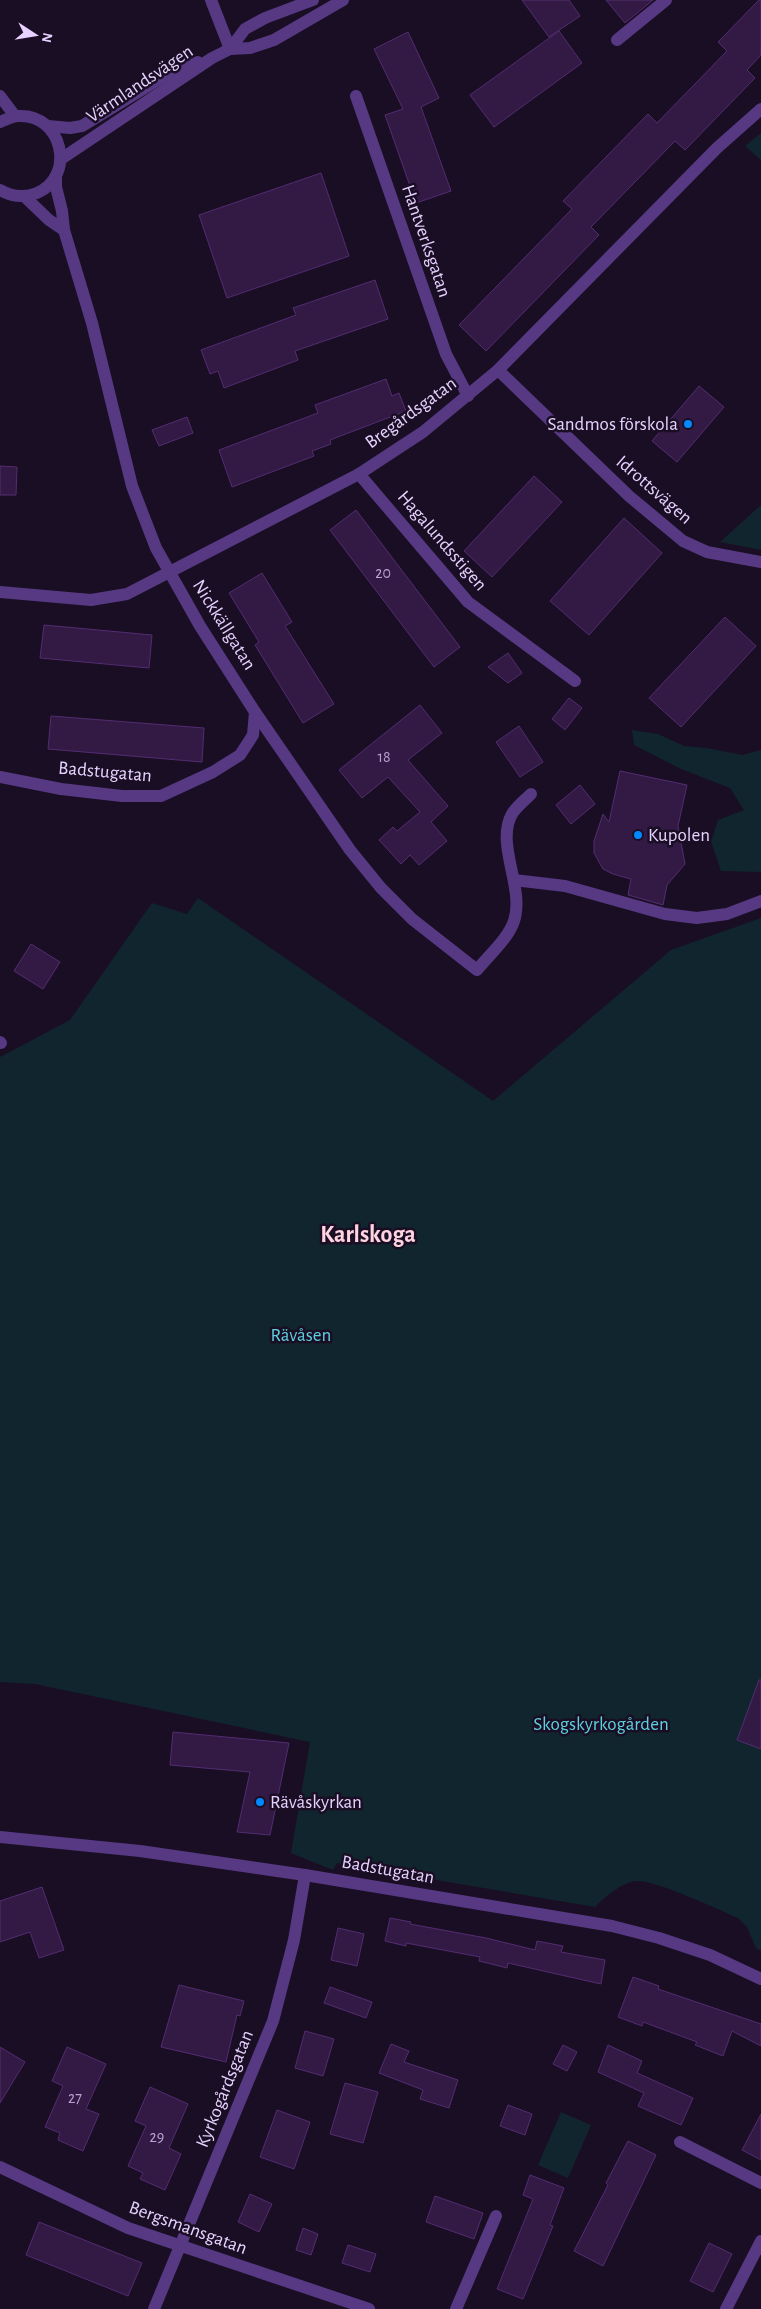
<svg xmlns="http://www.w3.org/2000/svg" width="761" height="2309" font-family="'Alegreya Sans',sans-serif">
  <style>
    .green { fill: #11252e }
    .building { fill: #321a45; stroke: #532c71 }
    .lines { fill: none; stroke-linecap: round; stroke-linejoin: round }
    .minor { stroke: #573983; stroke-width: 12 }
    .poi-dot { fill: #0088fc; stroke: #1a0e24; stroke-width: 2 }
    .labels { text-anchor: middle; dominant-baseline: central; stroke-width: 5; stroke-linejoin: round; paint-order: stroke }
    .number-label { font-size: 16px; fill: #baa3d0 }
    .street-label { font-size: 19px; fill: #e7d1ff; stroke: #1a0e24 }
    .poi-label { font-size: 19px; fill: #e7d1ff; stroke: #1a0e24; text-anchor: start }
    .park-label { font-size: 19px; fill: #5dd1e0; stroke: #1a0e24 }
    .district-label { font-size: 24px; font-weight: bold; fill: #ffd3df; stroke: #1a0e24 }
  </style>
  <rect width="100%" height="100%" fill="#1a0e24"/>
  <g class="green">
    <path d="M 761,133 L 761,160 L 745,146 Z"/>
    <path d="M 761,505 L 761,550 L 720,542 Z"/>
    <path d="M 632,730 L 658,734 L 684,746 L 707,748 L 742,755 L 761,750 L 761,872 L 721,871 L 711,842 L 718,820 L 744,810 L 730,788 L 681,769 L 634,745 Z"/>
    <path d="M 198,898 L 493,1101 L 671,950 L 761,918 L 761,1951 L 756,1948 L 747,1927 L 738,1918 C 717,1909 656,1880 637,1881 C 624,1881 603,1898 595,1907 L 337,1863 L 333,1870 L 291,1853 L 310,1742 L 35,1684 L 0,1682 L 0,1057 L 70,1020 L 152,903 L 187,914 Z"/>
    <path d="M 561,2112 L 591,2125 L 568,2178 L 538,2165 Z"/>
  </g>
  <g class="building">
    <path d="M 522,0 L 569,0 L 580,16 L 549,37 Z"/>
    <path d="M 606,0 L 653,0 L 625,23 Z"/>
    <path d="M 759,0 L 761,0 L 761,55 L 747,70 L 755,78 L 685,150 L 675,141 L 591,227 L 599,235 L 486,351 L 459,325 L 572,209 L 563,201 L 648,114 L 657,123 L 727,51 L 718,42 Z"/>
    <path d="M 559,31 L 582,63 L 494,127 L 470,95 Z"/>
    <path d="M 408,32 L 439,98 L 421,107 L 451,191 L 416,203 L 385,115 L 403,109 L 374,49 Z"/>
    <path d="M 321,173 L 349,256 L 227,298 L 199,215 Z"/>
    <path d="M 375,280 L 388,319 L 295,351 L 298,360 L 224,388 L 218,371 L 210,374 L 201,350 L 296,315 L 293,308 Z"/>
    <path d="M 386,379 L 392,396 L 399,393 L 406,411 L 330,440 L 331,444 L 312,451 L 314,456 L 232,487 L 219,450 L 318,413 L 315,405 Z"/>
    <path d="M 699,386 L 724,407 L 677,462 L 652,441 Z"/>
    <path d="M 187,417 L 193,433 L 159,446 L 152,430 Z"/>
    <path d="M 0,466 L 17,467 L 16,495 L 0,495 Z"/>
    <path d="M 534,476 L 562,502 L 492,577 L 464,551 Z"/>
    <path d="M 356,510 L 460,647 L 434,667 L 330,530 Z"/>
    <path d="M 624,518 L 662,553 L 589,635 L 550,601 Z"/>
    <path d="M 262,573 L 292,622 L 285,626 L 334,704 L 303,723 L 255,645 L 259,642 L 229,593 Z"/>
    <path d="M 725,617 L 756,646 L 681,727 L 649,698 Z"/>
    <path d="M 44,625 L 152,635 L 149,668 L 40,658 Z"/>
    <path d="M 508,653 L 522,673 L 508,683 L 488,667 Z"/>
    <path d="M 569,698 L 582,708 L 565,730 L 552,719 Z"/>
    <path d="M 420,705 L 442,733 L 408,760 L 448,806 L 431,822 L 447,841 L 419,865 L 410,855 L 401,864 L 379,840 L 393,827 L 397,831 L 420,812 L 388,777 L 362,798 L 339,770 Z"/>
    <path d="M 51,716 L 204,728 L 202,762 L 48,749 Z"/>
    <path d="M 519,726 L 543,762 L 520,777 L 496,742 Z"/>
    <path d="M 620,771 L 687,785 L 678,826 L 685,864 L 667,885 L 663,905 L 628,895 L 631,879 L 613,874 L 603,869 L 594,853 L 594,841 L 603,814 L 609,822 Z"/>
    <path d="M 580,785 L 595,804 L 571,824 L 556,805 Z"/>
    <path d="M 31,944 L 60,962 L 43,989 L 14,971 Z"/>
    <path d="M 759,1680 L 761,1680 L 761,1749 L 737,1740 Z"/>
    <path d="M 173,1732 L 289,1743 L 270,1835 L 237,1832 L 250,1772 L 170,1765 Z"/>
    <path d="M 42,1887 L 64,1950 L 39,1958 L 30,1932 L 0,1942 L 0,1901 Z"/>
    <path d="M 390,1918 L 411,1922 L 410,1924 L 486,1938 L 535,1950 L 537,1941 L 563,1946 L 561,1952 L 605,1960 L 601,1984 L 508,1963 L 507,1968 L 479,1961 L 480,1957 L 406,1943 L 406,1946 L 385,1941 Z"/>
    <path d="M 338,1928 L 364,1934 L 357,1966 L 331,1960 Z"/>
    <path d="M 633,1977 L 659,1986 L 658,1989 L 761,2024 L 761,2046 L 732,2031 L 723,2056 L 695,2045 L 697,2042 L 643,2022 L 642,2026 L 618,2017 Z"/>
    <path d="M 179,1985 L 244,2001 L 240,2016 L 237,2015 L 226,2062 L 161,2047 Z"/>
    <path d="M 330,1987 L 372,2002 L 366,2018 L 324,2003 Z"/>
    <path d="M 305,2031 L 334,2039 L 323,2076 L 295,2068 Z"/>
    <path d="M 391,2044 L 409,2051 L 404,2062 L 458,2080 L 449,2108 L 420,2099 L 423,2090 L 379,2073 Z"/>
    <path d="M 563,2045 L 577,2052 L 567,2071 L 553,2064 Z"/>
    <path d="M 608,2045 L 642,2061 L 637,2073 L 693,2098 L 681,2125 L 638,2106 L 644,2093 L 598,2072 Z"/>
    <path d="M 0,2047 L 25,2062 L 0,2103 Z"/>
    <path d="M 67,2047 L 106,2064 L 86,2109 L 99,2114 L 83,2151 L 58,2140 L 60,2133 L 45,2127 L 63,2086 L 52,2081 Z"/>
    <path d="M 345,2083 L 378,2092 L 363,2143 L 330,2134 Z"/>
    <path d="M 150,2087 L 188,2104 L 169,2148 L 181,2154 L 165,2190 L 140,2179 L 143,2173 L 128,2166 L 146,2126 L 135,2121 Z"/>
    <path d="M 508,2105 L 532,2114 L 525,2135 L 500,2126 Z"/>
    <path d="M 277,2110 L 310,2122 L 294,2169 L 260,2157 Z"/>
    <path d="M 761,2114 L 761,2160 L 742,2150 Z"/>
    <path d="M 628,2141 L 656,2155 L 603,2266 L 574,2251 L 608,2185 L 606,2183 Z"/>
    <path d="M 530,2175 L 564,2188 L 550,2225 L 553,2226 L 523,2299 L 497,2289 L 533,2199 L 523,2195 Z"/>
    <path d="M 250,2194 L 272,2204 L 259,2232 L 238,2222 Z"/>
    <path d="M 435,2196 L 483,2213 L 474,2239 L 426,2222 Z"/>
    <path d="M 39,2222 L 142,2263 L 128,2296 L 26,2255 Z"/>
    <path d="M 303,2228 L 318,2234 L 311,2255 L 296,2250 Z"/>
    <path d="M 709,2243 L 732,2254 L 713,2292 L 690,2281 Z"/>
    <path d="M 348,2245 L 376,2254 L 370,2272 L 342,2263 Z"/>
  </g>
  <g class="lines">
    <g class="minor">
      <path d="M 211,0 L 230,49"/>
      <path d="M 617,40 L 666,0"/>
      <path d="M 230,49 L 245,29 L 265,18 L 313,0"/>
      <path d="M 0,96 L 15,116"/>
      <path d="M 356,96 L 446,354 L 468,396"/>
      <path d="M 0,122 C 6,120 12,116 18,116 C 62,113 77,176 37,193 C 24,198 12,197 0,190"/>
      <path d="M 48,126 L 70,128 L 82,126 L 174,70 L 198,62"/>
      <path d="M 61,159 L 212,58 L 230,49 L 250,48 L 274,40 L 343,0"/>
      <path d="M 56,176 L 56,187 L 62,211 L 64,230 L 92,323 L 132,486 L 156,548 L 200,626 L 255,712 L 350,850 L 381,888 L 412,919 L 477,970 C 489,955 508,939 514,921 C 525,888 495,844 512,814 C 517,806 524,801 531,794"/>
      <path d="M 24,196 L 49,220 L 64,230"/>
      <path d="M 498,370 L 629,496 L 683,541 L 707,552 L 761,562"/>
      <path d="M 359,474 L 468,602 L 575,681"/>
      <path d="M 0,592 L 91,600 L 127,594 L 359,474 L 423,432 L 498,370 L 717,148 L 761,109"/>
      <path d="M 0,777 L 61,789 L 122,796 L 161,796 L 213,772 L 240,755 L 253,735 L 255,712"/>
      <path d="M 514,880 L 565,886 L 665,914 L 697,918 L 727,914 L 761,901"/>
      <path d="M 0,1042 L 1,1043"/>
      <path d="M 0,1837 L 140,1851 L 305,1875 L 612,1926 L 659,1938 L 710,1955 L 761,1979"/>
      <path d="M 680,2142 L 761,2183"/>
      <path d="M 0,2167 L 128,2228 L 369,2309"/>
      <path d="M 154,2309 L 273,2021 L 294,1940 L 305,1875"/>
      <path d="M 456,2309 L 496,2216"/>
      <path d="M 726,2309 L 761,2241"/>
    </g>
  </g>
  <g class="poi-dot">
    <circle cx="688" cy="424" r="5"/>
    <circle cx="638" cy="835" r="5"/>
    <circle cx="260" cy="1802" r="5"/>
  </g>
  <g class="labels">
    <g class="number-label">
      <text x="383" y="573">20</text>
      <text x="384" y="757">18</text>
      <text x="75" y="2098">27</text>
      <text x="157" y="2137">29</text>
    </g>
    <g class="street-label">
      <text transform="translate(140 84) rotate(-34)">Värmlandsvägen</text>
      <text transform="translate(426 241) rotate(71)">Hantverksgatan</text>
      <text transform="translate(411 413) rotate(-36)">Bregårdsgatan</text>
      <text transform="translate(654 490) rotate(41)">Idrottsvägen</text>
      <text transform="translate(442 541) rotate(49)">Hagalundsstigen</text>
      <text transform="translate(224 625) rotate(58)">Nickkällgatan</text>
      <text transform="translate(105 772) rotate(5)">Badstugatan</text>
      <text transform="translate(388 1870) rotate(10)">Badstugatan</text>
      <text transform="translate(225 2089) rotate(-68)">Kyrkogårdsgatan</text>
      <text transform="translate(188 2228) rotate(20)">Bergsmansgatan</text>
    </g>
    <g class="poi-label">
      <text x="678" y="424" text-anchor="end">Sandmos förskola</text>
      <text x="648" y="835">Kupolen</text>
      <text x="270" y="1802">Rävåskyrkan</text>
    </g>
    <g class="park-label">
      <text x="301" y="1335">Rävåsen</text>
      <text x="601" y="1724">Skogskyrkogården</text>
    </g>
    <g class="district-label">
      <text x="368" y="1235">Karlskoga</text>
    </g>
  </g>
  <g transform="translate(35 35) rotate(102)" stroke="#1a0e24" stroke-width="4" paint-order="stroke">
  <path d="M0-4L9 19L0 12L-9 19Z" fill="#e7d1ff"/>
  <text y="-8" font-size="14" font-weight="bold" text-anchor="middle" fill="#e7d1ff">N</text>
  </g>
</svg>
